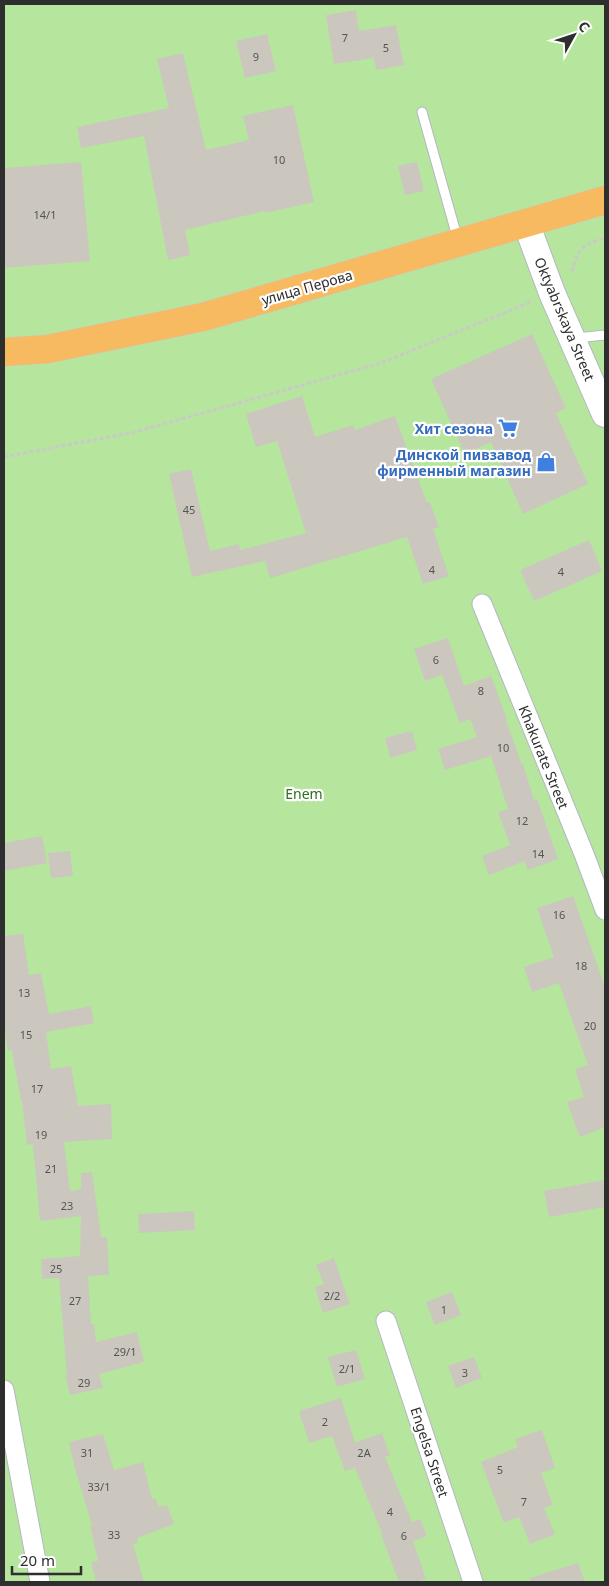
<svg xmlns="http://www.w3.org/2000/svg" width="609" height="1586" font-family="'Noto Sans',sans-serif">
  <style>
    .green { fill: #b6e59e }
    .building { fill: #cbc7bf }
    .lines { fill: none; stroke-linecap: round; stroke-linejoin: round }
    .service-casing { stroke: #b4b7c1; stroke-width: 11 }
    .minor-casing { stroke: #b4b7c1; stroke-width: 21 }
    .secondary-casing { stroke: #b4b7c1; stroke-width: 28 }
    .trunk-casing { stroke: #c9c9c9; stroke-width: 29 }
    .path { stroke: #c9c9c9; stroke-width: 3; stroke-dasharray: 4 2.5; stroke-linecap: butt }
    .service { stroke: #fff; stroke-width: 9 }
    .minor { stroke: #fff; stroke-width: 19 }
    .secondary { stroke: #fff; stroke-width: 26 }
    .trunk { stroke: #f8ba60; stroke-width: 28 }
    .labels { text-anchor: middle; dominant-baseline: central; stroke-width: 4.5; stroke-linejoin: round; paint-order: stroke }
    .number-label { font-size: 11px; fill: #555452 }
    .street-label { font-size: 14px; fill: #2e2e2e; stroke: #fff }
    .shop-label { font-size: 14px; font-weight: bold; fill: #366cbe; stroke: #fff; text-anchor: end }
    .park-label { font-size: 14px; fill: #2c6e1b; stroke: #fff }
  </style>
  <rect width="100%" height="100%" fill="#efe9e1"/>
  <rect class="green" x="4" y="4" width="601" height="1578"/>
  <g class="building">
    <path d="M 356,10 L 359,31 L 396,25 L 404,65 L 376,70 L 374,58 L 334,64 L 326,15 Z"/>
    <path d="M 267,34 L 276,71 L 245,78 L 236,41 Z"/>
    <path d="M 183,53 L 206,150 L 249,140 L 243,116 L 293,105 L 314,202 L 265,213 L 264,211 L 185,230 L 190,255 L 168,260 L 144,136 L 81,148 L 77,127 L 169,108 L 157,59 Z"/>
    <path d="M 81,162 L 90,261 L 4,268 L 4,168 Z"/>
    <path d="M 417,162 L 424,191 L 405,195 L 398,166 Z"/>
    <path d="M 532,334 L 566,408 L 556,413 L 588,484 L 523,514 L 491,442 L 465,454 L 431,379 Z"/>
    <path d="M 302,396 L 315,437 L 353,425 L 355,430 L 395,416 L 427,503 L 430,502 L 439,527 L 433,529 L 449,576 L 423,584 L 407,537 L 270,578 L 265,561 L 192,577 L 169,474 L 191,469 L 210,551 L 239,544 L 240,550 L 306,533 L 277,441 L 256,447 L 246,414 Z"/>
    <path d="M 589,540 L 602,571 L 534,601 L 520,570 Z"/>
    <path d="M 448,638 L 464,686 L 491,676 L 507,720 L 506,721 L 522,765 L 523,764 L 534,800 L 537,799 L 558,859 L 528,870 L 524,861 L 489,875 L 482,856 L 510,845 L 498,812 L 508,809 L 491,756 L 445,770 L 438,749 L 477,737 L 470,719 L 460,723 L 442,675 L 425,681 L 414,649 Z"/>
    <path d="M 412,731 L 417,750 L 390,758 L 385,738 Z"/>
    <path d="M 42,836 L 47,863 L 4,871 L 4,843 Z"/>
    <path d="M 70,851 L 73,876 L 51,878 L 48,853 Z"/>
    <path d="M 573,896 L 605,987 L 605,1127 L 580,1137 L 567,1102 L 584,1097 L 575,1069 L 588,1065 L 559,983 L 532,992 L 524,967 L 554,957 L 537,908 Z"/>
    <path d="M 23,934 L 29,975 L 41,973 L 49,1014 L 91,1006 L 94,1023 L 46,1032 L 51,1069 L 71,1066 L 78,1106 L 111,1104 L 112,1139 L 64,1142 L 70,1191 L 81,1189 L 81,1173 L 92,1172 L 101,1237 L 107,1237 L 109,1275 L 88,1276 L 91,1324 L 94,1324 L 96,1342 L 137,1332 L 144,1362 L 99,1374 L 103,1388 L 70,1395 L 65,1375 L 67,1375 L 59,1278 L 42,1279 L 41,1259 L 80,1256 L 81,1216 L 40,1221 L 33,1144 L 27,1145 L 22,1101 L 21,1101 L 12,1050 L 8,1051 L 4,1024 L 4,936 Z"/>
    <path d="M 605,1180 L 605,1207 L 549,1217 L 544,1191 Z"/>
    <path d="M 194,1211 L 195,1230 L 139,1233 L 138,1214 Z"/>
    <path d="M 334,1258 L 350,1304 L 323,1313 L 315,1287 L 324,1284 L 316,1265 Z"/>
    <path d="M 452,1292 L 461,1315 L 435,1325 L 426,1302 Z"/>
    <path d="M 356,1350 L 365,1379 L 337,1387 L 328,1357 Z"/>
    <path d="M 474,1357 L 482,1378 L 456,1388 L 448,1366 Z"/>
    <path d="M 341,1398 L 355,1443 L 382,1433 L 390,1455 L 385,1457 L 412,1522 L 420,1519 L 427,1536 L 413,1541 L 426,1579 L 416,1582 L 399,1582 L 381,1534 L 382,1533 L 355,1468 L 345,1471 L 332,1436 L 309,1443 L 299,1411 Z"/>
    <path d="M 542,1430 L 555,1468 L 541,1473 L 553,1505 L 544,1508 L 555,1534 L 530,1544 L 519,1517 L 504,1523 L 481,1462 L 518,1447 L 515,1439 Z"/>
    <path d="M 103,1434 L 114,1470 L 143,1462 L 152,1499 L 155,1498 L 159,1507 L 167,1505 L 174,1524 L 137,1538 L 138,1543 L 133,1544 L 144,1582 L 96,1582 L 91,1562 L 98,1561 L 90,1526 L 92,1525 L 74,1465 L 69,1442 Z"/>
    <path d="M 578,1563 L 585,1582 L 530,1582 L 530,1578 Z"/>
  </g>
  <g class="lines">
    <defs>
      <g id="service">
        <path d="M 422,112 L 458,240"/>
        <path d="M 576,338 L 605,335"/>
      </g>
      <g id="minor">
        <path d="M 482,604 L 584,854 L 605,910"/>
        <path d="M 386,1321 L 473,1582"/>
        <path d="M 4,1390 L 40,1582"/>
      </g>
      <path id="secondary" d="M 526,223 L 552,293 L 605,414"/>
      <path id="trunk" d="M 4,352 L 48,349 L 203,317 L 605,200"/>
    </defs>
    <use href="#service" class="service-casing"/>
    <use href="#minor" class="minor-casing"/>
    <use href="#secondary" class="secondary-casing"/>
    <use href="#trunk" class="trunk-casing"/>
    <g class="path">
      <path d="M 572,272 C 578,248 581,245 605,238"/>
      <path d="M 4,457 L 135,432 L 381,363 L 531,302"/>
    </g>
    <use href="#service" class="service"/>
    <use href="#minor" class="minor"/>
    <use href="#secondary" class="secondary"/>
    <use href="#trunk" class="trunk"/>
  </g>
  <defs>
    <symbol id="supermarket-bare" viewBox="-9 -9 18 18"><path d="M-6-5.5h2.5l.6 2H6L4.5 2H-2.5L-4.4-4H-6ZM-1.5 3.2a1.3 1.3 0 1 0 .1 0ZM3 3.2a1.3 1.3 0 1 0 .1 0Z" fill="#3f7fe0" stroke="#fff" stroke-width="2.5" paint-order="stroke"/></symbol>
    <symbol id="shop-bare" viewBox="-9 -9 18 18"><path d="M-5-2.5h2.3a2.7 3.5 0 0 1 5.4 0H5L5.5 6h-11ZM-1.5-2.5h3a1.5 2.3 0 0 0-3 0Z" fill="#3f7fe0" stroke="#fff" stroke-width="2.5" paint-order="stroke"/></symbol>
  </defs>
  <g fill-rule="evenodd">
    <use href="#supermarket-bare" x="494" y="414" width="28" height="28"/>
    <use href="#shop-bare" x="532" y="448" width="28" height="28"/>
  </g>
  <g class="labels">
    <g class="number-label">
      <text x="345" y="37">7</text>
      <text x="386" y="47">5</text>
      <text x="256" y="56">9</text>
      <text x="279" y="159">10</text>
      <text x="45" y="214">14/1</text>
      <text x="189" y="509">45</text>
      <text x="432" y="569">4</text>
      <text x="561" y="571">4</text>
      <text x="436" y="659">6</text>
      <text x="481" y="690">8</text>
      <text x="503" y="747">10</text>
      <text x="522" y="820">12</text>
      <text x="538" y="853">14</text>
      <text x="559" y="914">16</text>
      <text x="581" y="965">18</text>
      <text x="24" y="992">13</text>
      <text x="590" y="1025">20</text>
      <text x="26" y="1034">15</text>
      <text x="37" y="1088">17</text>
      <text x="41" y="1134">19</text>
      <text x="51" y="1168">21</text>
      <text x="67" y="1205">23</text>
      <text x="56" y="1268">25</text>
      <text x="332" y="1295">2/2</text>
      <text x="75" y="1300">27</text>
      <text x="444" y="1309">1</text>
      <text x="125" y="1351">29/1</text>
      <text x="347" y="1368">2/1</text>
      <text x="465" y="1372">3</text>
      <text x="84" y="1382">29</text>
      <text x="325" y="1421">2</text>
      <text x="87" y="1452">31</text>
      <text x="364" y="1452">2А</text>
      <text x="500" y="1469">5</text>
      <text x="99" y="1486">33/1</text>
      <text x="524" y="1501">7</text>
      <text x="390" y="1511">4</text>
      <text x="114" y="1534">33</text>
      <text x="404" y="1535">6</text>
    </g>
    <g class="street-label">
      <text transform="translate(307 287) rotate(-16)">улица Перова</text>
      <text transform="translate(565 319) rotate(67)">Oktyabrskaya Street</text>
      <text transform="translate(544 757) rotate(68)">Khakurate Street</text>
      <text transform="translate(430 1452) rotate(72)">Engelsa Street</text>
    </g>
    <g class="shop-label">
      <text x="493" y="428">Хит сезона</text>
      <text x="531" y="454">Динской пивзавод<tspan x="531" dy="16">фирменный магазин</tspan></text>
    </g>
    <g class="park-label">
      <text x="304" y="793">Enem</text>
    </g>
  </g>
  <rect width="609" height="1586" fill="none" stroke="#2e2e2e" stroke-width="10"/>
  <g transform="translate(574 35) rotate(50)" stroke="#ffffff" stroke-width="4" paint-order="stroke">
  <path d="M0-4L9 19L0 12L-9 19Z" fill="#2e2e2e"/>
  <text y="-8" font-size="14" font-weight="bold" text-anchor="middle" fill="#2e2e2e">С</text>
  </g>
  <path d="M12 1566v8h69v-8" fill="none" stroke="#2e2e2e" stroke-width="2.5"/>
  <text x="20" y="1566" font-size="15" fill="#2e2e2e" stroke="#ffffff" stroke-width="4" paint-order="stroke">20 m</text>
</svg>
